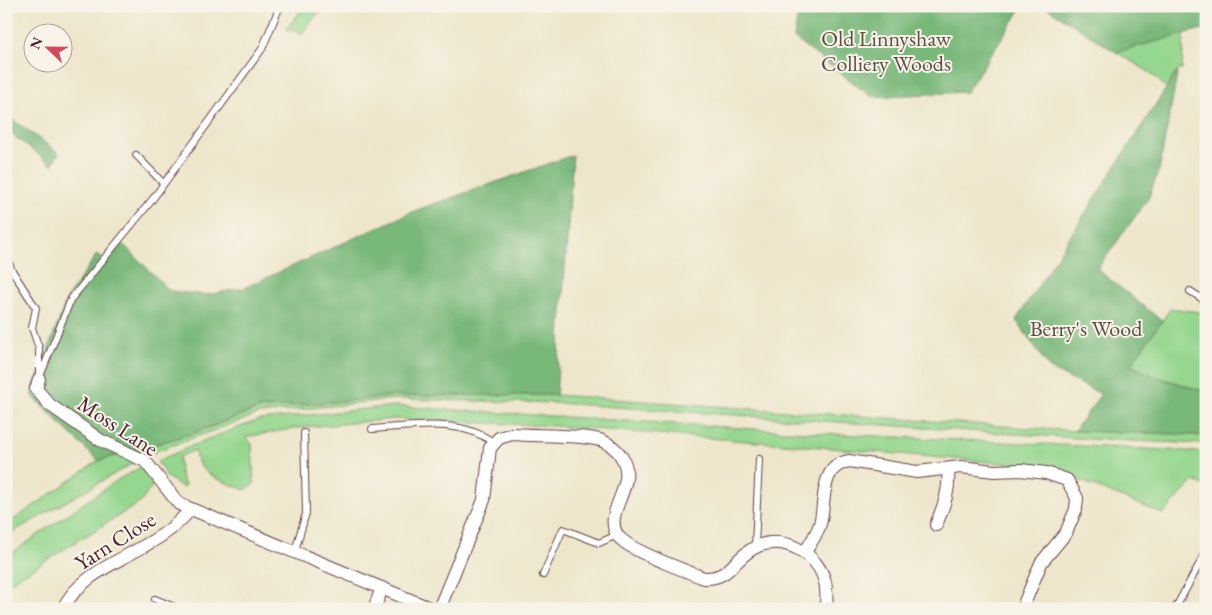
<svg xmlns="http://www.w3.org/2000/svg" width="1212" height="615" font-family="'EB Garamond',serif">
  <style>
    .green { fill: #95d78e; stroke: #707b5c }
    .forest { fill: #78b879; stroke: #616c52 }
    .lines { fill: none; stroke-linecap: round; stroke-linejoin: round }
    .service-casing { stroke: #633d43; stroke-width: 8 }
    .minor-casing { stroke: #633d43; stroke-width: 14 }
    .service { stroke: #fff; stroke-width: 6 }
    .minor { stroke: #fff; stroke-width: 12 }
    .labels { text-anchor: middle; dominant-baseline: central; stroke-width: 4; stroke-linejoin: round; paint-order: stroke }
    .park-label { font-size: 22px; fill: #5d4d44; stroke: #f7f3e8 }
    .street-label { font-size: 22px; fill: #4a1f2b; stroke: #f7f3e8 }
  </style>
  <rect width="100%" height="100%" fill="#f7f3e8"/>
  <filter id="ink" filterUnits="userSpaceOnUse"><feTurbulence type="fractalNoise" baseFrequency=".02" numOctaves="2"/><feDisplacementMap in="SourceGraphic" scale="10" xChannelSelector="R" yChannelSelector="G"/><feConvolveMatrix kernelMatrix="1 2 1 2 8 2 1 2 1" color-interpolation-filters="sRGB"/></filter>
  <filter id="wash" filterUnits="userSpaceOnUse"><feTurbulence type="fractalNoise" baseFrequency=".0096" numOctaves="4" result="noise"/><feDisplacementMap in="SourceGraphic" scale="20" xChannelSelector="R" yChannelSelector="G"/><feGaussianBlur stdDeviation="1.12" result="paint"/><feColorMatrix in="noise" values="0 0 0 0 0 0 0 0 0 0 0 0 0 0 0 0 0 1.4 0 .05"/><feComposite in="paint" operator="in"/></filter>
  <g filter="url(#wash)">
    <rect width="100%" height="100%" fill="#eee6cb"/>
    <g class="green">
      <path d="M 305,6 L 329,6 L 322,8 L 302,33 L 286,29 Z"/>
      <path d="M 1184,34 L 1182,70 L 1178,70 L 1166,88 L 1152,74 L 1116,52 Z"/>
      <path d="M 1171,308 L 1206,313 L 1206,392 L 1154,376 L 1130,365 Z"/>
      <path d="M 556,395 L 1074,431 L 1180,434 L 1206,436 L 1206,444 L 1105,440 L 555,403 L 395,399 L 259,414 L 149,454 L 6,536 L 6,525 L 98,461 L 194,433 L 258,409 L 396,396 Z"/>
      <path d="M 394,406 L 836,434 L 1187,451 L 1206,453 L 1206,486 L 1194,481 L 1163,514 L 1046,467 L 796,445 L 554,426 L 394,419 L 297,428 L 246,437 L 252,444 L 254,484 L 245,490 C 224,481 196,476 195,450 L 179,457 L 180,473 L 185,485 L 183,488 L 167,477 L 157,461 L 205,440 L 259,420 Z"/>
      <path d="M 143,466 L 155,482 L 141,502 L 6,585 L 6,557 L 119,479 Z"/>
    </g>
    <g class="forest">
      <path d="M 799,6 L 1023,6 L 966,92 L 872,97 L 794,38 Z"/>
      <path d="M 1044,6 L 1206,6 L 1206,28 L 1116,52 Z"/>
      <path d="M 1178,70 L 1159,170 L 1148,199 L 1097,269 L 1162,321 L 1130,365 L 1154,376 L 1206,392 L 1206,436 L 1180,434 L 1074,431 L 1101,394 L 1050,369 L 1016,320 Z"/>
      <path d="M 6,115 L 59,153 L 52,165 L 6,130 Z"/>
      <path d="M 573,155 L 556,395 L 396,396 L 258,409 L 194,433 L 98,461 L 31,395 L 68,296 L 97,254 L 106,260 L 121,242 L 170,291 L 206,295 L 244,288 L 414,211 Z"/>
    </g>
  </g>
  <g filter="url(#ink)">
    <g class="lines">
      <defs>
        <g id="service">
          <path d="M 136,155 L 163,183"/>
          <path d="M 6,253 L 11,269 L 36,308 L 32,328 L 39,348 L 39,375"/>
          <path d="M 1190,291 L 1206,301"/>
          <path d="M 39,379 L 71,299 L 152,200 L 262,49 L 280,6"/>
          <path d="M 372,429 C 413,427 458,417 493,442"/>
          <path d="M 755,547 L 759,459"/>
          <path d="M 295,551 L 306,513 L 304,433"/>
          <path d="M 543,575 L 563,529 L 599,543 L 617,535"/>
          <path d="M 155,599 L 179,609"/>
          <path d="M 1175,609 L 1206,552"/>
        </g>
        <g id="minor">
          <path d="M 39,379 L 36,389 L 50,405 L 100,440 L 145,461 L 179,504 L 432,609"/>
          <path d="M 936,525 C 944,505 950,491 948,469"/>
          <path d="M 805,552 C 811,543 817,534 820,524 C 826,502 819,466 849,461 L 917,472 L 961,467 L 994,471 L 1021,470 L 1046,473 L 1067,480 L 1077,498 L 1076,509 L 1066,533 L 1041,563 L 1022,609"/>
          <path d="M 63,609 C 84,562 160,552 190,509"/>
          <path d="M 374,609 L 382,588"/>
          <path d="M 439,609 L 484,500 L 490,448 L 499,438 L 512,434 C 535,436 580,434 600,440 C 608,443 616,448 621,456 C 640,485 601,512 618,536 C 629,551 684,570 704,578 C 732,579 734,556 758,546 C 785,535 818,554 825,582 C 827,590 826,600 827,609"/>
        </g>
      </defs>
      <use href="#service" class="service-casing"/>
      <use href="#minor" class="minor-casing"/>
      <use href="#service" class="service"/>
      <use href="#minor" class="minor"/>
    </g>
  </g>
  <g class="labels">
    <g class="park-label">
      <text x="886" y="38">Old Linnyshaw<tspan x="886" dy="25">Colliery Woods</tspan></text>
      <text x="1086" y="328">Berry's Wood</text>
    </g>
    <g class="street-label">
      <text transform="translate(118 426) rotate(33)">Moss Lane</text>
      <text transform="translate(115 541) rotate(-32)">Yarn Close</text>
    </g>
  </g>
  <rect width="1212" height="615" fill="none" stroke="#f7f3e8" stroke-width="25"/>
  <g transform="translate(48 48) rotate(292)"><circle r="24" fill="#f7f3e8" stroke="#b29e9c"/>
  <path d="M0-4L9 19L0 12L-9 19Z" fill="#d1495b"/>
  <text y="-8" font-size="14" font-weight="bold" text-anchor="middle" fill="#4a1f2b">N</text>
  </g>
</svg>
